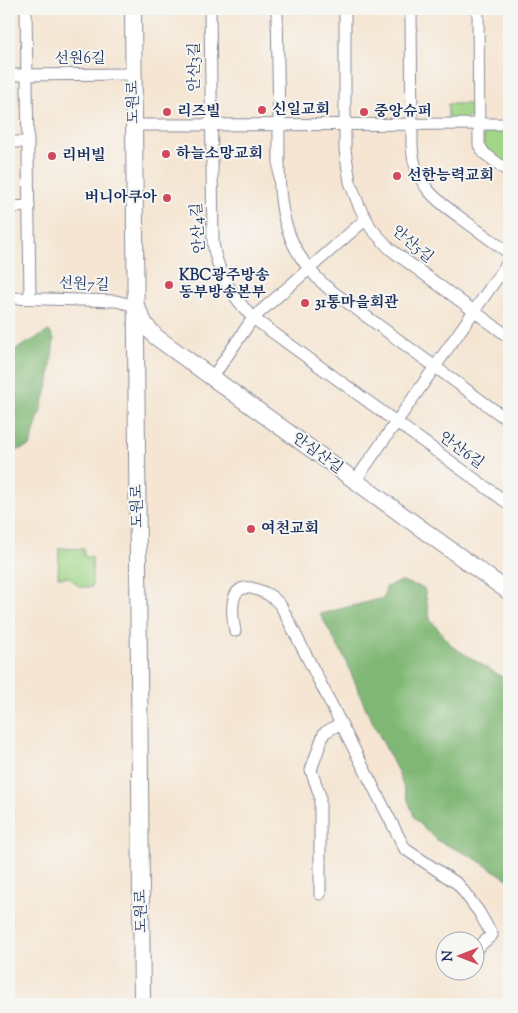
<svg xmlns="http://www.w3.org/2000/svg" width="518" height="1013" font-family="'Sorts Mill Goudy','Noto Serif KR',serif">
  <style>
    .green { fill: #a1d687; stroke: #5e8272 }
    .forest { fill: #80b774; stroke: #4e7369 }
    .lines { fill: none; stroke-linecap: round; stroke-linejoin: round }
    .street-casing { stroke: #888a98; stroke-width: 13 }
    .secondary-casing { stroke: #888a98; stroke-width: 18 }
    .path { stroke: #888a98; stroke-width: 2; stroke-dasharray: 1 4; stroke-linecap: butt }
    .street { stroke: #fff; stroke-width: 11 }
    .secondary { stroke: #fff; stroke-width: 16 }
    .poi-dot { fill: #d1495b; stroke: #f6f6f2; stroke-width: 2 }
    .labels { text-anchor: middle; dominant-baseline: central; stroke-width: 4; stroke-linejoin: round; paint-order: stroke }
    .street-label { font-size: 15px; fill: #1b2f5e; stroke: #f6f6f2 }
    .poi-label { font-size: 15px; font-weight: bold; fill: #1b2f5e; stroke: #f6f6f2; text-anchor: start }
  </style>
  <rect width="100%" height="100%" fill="#f6f6f2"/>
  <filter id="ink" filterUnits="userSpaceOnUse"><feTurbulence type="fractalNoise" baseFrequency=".02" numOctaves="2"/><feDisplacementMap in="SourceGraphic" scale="10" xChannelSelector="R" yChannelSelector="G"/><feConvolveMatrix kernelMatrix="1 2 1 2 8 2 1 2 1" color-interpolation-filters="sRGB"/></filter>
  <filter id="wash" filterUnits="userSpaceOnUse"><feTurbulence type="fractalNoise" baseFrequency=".0096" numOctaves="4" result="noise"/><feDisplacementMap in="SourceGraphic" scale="20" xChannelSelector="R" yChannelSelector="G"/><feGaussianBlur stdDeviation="1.12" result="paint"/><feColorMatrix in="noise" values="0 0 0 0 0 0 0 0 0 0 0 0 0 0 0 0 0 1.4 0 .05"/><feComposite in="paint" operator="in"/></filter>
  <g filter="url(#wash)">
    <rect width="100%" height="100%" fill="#f5e5d2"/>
    <g class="green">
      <path d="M 448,104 L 475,104 L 475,114 L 466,119 L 448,119 Z"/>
      <path d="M 488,132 L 509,132 L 509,167 L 484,148 L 483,135 Z"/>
      <path d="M 59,548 L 84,549 L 84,557 L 92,557 L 92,587 L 80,587 L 69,577 L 58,577 Z"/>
    </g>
    <g class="forest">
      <path d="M 49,331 L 54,339 L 49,382 L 30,446 L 9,453 L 9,351 L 11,352 Z"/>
      <path d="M 401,581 L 424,588 L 430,619 L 453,647 L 507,680 L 509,679 L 509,880 L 471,856 L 438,841 L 415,819 L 398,772 L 367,711 L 345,659 L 320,614 L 384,598 L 386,587 Z"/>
    </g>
  </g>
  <g filter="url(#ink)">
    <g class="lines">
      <defs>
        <g id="street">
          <path d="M 26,9 L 30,298"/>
          <path d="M 210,9 L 213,243 C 217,273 233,297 253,318 L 509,504"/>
          <path d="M 277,9 C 278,47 278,86 279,124 C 279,190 274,243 329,289 L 509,421"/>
          <path d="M 345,9 L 345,150 L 350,182 L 359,206 L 371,228 L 390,249 L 509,337"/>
          <path d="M 411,9 L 412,146 C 414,185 437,201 465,221 C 480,232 495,243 509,253"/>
          <path d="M 478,9 L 479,145 L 484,153 L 509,172"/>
          <path d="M 9,75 L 134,74"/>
          <path d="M 135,125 L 509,124"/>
          <path d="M 9,142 L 28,142"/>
          <path d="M 9,207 L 29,206"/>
          <path d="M 9,298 L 116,301 L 136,306"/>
          <path d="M 212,378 L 253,318 L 366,219"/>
          <path d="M 355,481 L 509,261"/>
          <path d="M 235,631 C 232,615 227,581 255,589 C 267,593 273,596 281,606 L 405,849 L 458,884 L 479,912 L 492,935 L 476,949"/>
          <path d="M 320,894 L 320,796 L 311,770 L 324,733 L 341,723"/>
          <path d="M 451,971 L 452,970"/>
        </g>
        <g id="secondary">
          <path d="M 133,9 L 142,1004"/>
          <path d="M 137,308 L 146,326 L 156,337 L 509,592"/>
        </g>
      </defs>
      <use href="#street" class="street-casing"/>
      <use href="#secondary" class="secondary-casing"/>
      <g class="path">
        <path d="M 9,601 L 15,622 L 9,635"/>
        <path d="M 9,673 L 11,680 L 9,689"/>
        <path d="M 9,735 L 14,740"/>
      </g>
      <use href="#street" class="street"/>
      <use href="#secondary" class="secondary"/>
    </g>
  </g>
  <g class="poi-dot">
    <circle cx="262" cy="110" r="5"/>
    <circle cx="167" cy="112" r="5"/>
    <circle cx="364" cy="112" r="5"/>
    <circle cx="166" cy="154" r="5"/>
    <circle cx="52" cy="156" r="5"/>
    <circle cx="397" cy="176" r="5"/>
    <circle cx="167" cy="198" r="5"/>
    <circle cx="169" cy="285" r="5"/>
    <circle cx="305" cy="303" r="5"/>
    <circle cx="251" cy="529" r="5"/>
  </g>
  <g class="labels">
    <g class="street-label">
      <text x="80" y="59">선원6길</text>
      <text transform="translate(195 67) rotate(-90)">안산3길</text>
      <text transform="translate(134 102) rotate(-91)">도원로</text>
      <text transform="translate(199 228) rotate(-94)">안산4길</text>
      <text transform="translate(412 245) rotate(40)">안산5길</text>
      <text transform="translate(84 285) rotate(2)">선원7길</text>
      <text transform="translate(461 451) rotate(36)">안산6길</text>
      <text transform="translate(317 454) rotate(36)">안심산길</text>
      <text transform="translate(138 506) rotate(-91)">도원로</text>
      <text transform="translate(142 911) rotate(-91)">도원로</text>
    </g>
    <g class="poi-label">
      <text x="272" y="110">신일교회</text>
      <text x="177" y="112">리즈빌</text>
      <text x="374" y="112">중앙슈퍼</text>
      <text x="176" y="154">하늘소망교회</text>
      <text x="62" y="156">리버빌</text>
      <text x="407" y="176">선한능력교회</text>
      <text x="157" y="198" text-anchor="end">버니아쿠아</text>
      <text x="179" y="276">KBC광주방송<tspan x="179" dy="17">동부방송본부</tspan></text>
      <text x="315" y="303">31통마을회관</text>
      <text x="261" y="529">여천교회</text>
    </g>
  </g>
  <rect width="518" height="1013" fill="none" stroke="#f6f6f2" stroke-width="30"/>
  <g transform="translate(460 956) rotate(270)"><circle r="24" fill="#f6f6f2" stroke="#9ea6b7"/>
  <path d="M0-4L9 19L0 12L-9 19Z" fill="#d1495b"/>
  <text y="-8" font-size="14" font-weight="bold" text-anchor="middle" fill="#1b2f5e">N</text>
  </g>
</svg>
